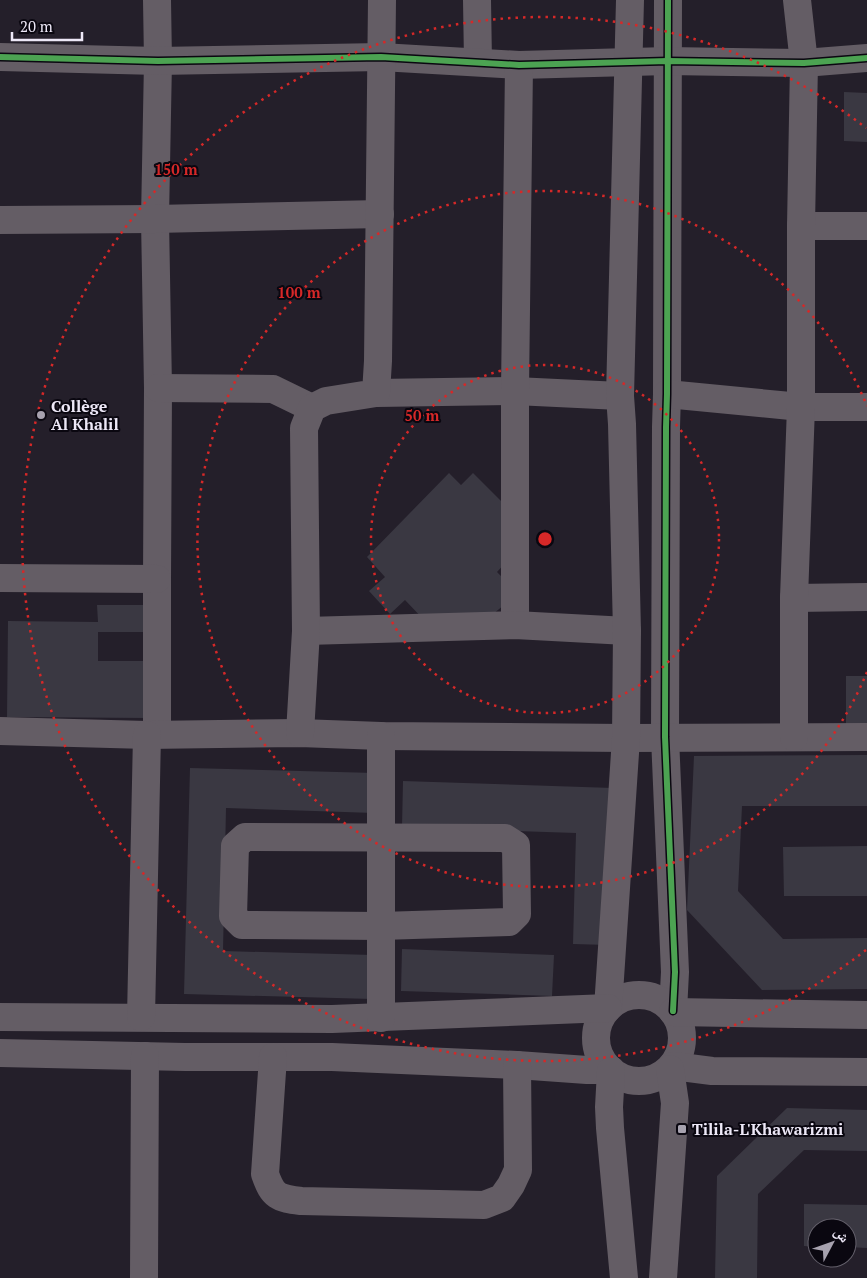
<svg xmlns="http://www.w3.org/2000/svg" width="867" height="1278" font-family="'PT Serif','Noto Naskh Arabic',serif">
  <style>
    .building { fill: #3a3842 }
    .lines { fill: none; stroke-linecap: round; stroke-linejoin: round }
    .minor { stroke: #645d65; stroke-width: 28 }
    .cycleway-casing { stroke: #0a0710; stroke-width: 9 }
    .cycleway { stroke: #4ca352; stroke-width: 6 }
    .ring { fill: none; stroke: #d62828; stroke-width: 2.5; stroke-dasharray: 2.5 5 }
    .poi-dot { fill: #a7a2af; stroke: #0a0710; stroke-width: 2 }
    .labels { text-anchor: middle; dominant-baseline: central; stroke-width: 4; stroke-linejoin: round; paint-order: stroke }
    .poi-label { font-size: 16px; font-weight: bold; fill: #ede8f7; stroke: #0a0710; text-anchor: start }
    .centre { fill: #d62828; stroke: #0a0710; stroke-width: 2.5 }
    .ring-label { font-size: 15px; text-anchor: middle; font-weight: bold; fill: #d62828; stroke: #0a0710; stroke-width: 4; stroke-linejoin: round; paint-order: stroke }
  </style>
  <rect width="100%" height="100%" fill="#241f2a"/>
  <g class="building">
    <path d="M 844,92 L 867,93 L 867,142 L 844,141 Z"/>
    <path d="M 449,473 L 461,485 L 473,473 L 513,513 L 507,561 L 497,572 L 504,579 L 504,605 L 487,619 L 425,621 L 405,600 L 390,614 L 369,591 L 385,577 L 367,557 Z"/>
    <path d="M 97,605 L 148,605 L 148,632 L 98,632 L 98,661 L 148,661 L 148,718 L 7,717 L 8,621 L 98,622 Z"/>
    <path d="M 846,676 L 867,676 L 867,725 L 846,726 Z"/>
    <path d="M 867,755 L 867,806 L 742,806 L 738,891 L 783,939 L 867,938 L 867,989 L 762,990 L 687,910 L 694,756 Z"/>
    <path d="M 190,768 L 375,773 L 374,813 L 226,808 L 223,951 L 373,955 L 372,999 L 184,994 Z"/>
    <path d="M 403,781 L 613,788 L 608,945 L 573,944 L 576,833 L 402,827 Z"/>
    <path d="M 867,846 L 867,896 L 784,896 L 783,847 Z"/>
    <path d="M 402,949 L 554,955 L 552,996 L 401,991 Z"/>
    <path d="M 787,1108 L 867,1110 L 867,1151 L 804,1150 L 758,1194 L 757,1278 L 715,1278 L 717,1176 Z"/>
    <path d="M 804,1204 L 867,1205 L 867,1248 L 847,1247 L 847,1228 L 817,1228 L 817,1247 L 804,1246 Z"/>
  </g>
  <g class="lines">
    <g class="minor">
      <path d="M 157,0 L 158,61 L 155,219 L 158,388 L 157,579 L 157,734"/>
      <path d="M 477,0 L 478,62"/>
      <path d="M 668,0 L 667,394 L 666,427 L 665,737 L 675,972 L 673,1011"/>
      <path d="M 0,57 L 158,61 L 381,57 L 519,65 L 668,61 L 804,63 L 867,58"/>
      <path d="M 0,220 L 155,219 L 380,214"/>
      <path d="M 801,226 L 867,226"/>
      <path d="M 158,388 L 273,389 L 312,408"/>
      <path d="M 376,393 L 515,391 L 620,396"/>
      <path d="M 667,394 L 801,407 L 867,407"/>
      <path d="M 0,578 L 157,579"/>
      <path d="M 794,598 L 867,597"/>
      <path d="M 515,625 L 515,391 L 519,65"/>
      <path d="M 306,631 L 515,625 L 627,631"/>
      <path d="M 0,731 L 147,735 L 300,733 L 381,736 L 626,738 L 867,737"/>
      <path d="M 300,733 L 306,631 L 304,428 L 312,408 L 326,401 L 376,393 L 378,361 L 382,0"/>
      <path d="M 794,737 L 794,598 L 801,407 L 801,226 L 804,63 L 797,0"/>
      <path d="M 245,837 L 505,838 L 516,845 L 517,914 L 509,922 L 381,926 L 242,925 L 233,916 L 235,846 Z"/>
      <circle cx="639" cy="1038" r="43"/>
      <path d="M 608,1008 L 626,738 L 627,631 L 622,424 L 620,396 L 630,0"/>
      <path d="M 673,1012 L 867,1015"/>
      <path d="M 0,1017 L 332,1019 L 608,1008"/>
      <path d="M 141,1017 L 147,735"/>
      <path d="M 381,1018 L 381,736"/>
      <path d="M 0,1053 L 185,1057 L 332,1057 L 517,1065 L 587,1070 L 611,1070"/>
      <path d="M 273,1057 L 265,1174 C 273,1197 278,1198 301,1201 L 484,1205 L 502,1198 L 511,1185 L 518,1170 L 517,1065"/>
      <path d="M 673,1066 L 712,1071 L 867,1072"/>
      <path d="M 611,1071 L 609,1107 L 610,1128 L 624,1278"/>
      <path d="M 144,1278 L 145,1056"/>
      <path d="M 663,1278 L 675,1103 L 670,1069"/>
    </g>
    <defs>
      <g id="cycleway">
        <path d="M 668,0 L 667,394 L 666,427 L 665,737 L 675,972 L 673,1011"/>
        <path d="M 0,57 L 158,61 L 381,57 L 519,65 L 668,61 L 804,63 L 867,58"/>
      </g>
    </defs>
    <use href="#cycleway" class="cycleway-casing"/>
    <use href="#cycleway" class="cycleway"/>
  </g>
  <g class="ring">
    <circle cx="545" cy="539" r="174"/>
    <path d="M867 672A348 348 0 1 1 867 406"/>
    <path d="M866 950A522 522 0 1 1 866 128"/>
  </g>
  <g class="poi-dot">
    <circle cx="41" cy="415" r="5"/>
    <rect x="677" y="1124" width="10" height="10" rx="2.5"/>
  </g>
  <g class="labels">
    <g class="poi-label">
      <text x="51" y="406">Collège<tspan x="51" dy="18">Al Khalil</tspan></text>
      <text x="692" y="1129">Tilila-L'Khawarizmi</text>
    </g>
  </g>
  <circle cx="545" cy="539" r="8" class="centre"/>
  <g class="ring-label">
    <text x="176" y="175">150 m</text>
    <text x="299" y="298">100 m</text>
    <text x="422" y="421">50 m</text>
  </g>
  <g transform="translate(832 1243) rotate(49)"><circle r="24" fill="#0a0710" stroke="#65616c"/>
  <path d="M0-4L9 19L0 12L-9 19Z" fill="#a7a2af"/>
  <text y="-8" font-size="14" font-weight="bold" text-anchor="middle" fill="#ede8f7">ش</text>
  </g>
  <path d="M12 32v8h70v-8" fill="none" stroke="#ede8f7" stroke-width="2.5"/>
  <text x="20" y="32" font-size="15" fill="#ede8f7" stroke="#0a0710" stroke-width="4" paint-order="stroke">20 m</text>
</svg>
